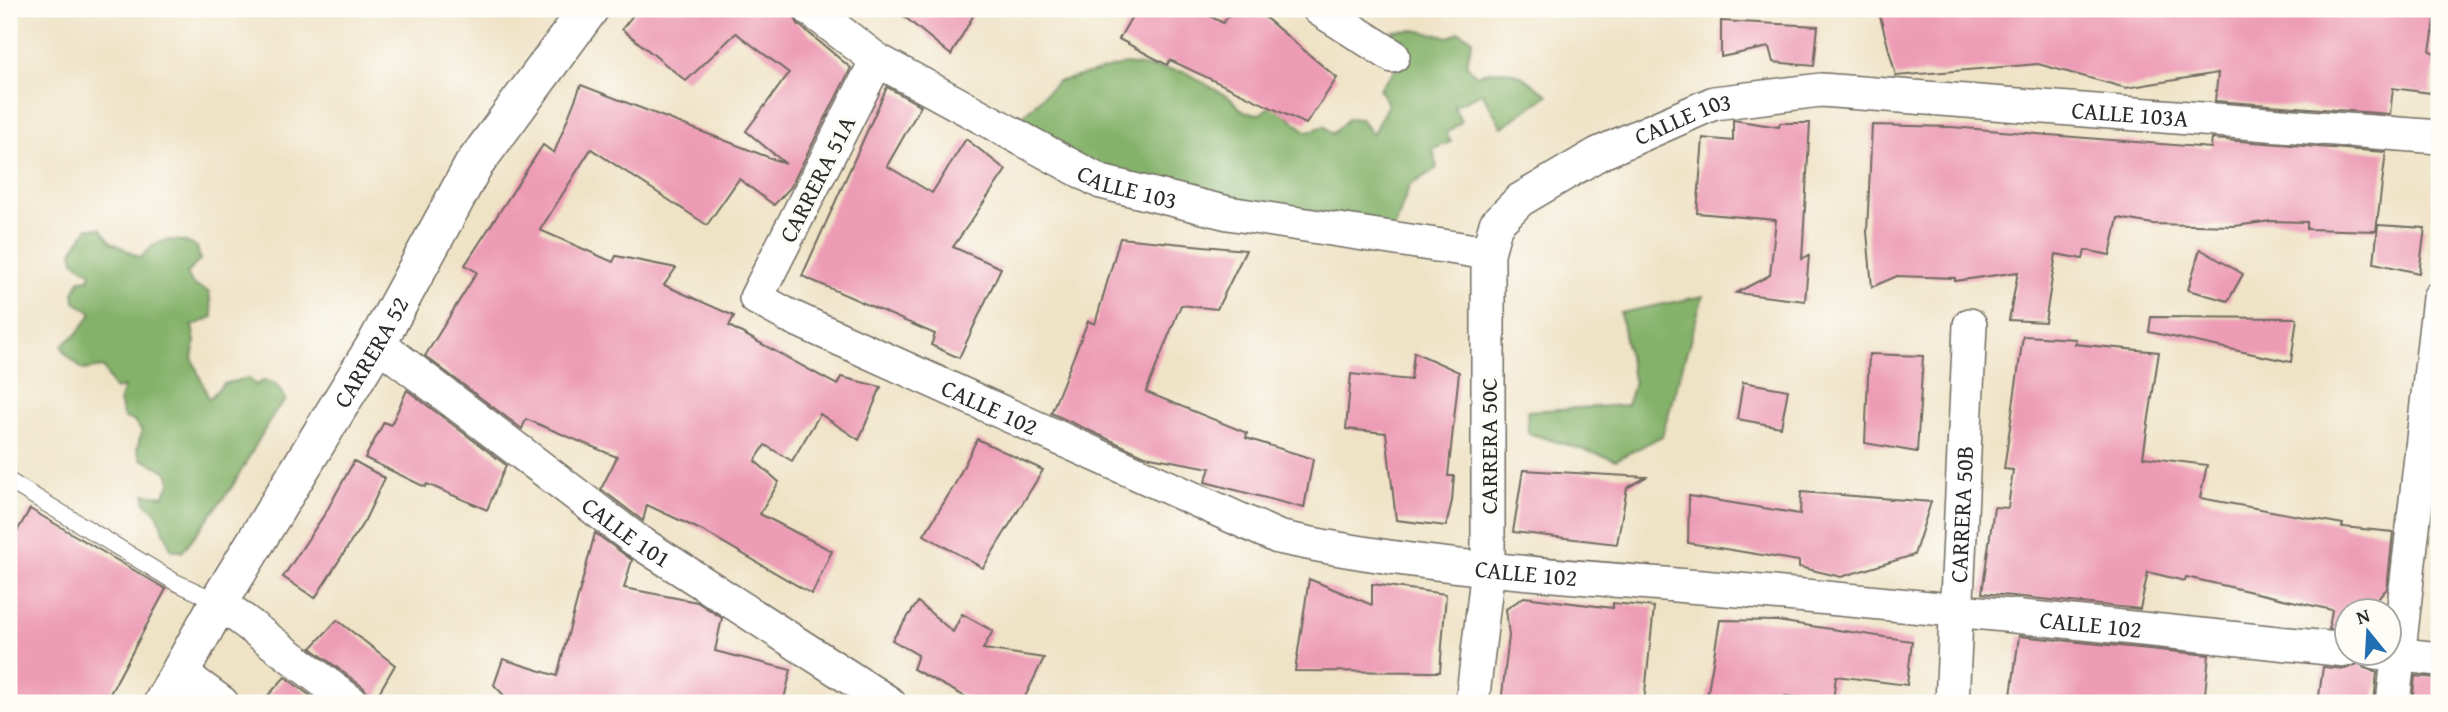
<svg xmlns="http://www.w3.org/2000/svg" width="2448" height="712" font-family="'Gentium Book Plus',serif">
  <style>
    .forest { fill: #85b26b; stroke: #586e4b; stroke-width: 2 }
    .building { fill: #ed9cb5 }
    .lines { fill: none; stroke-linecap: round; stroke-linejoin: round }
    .lane-casing { stroke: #706b61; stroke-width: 18 }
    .street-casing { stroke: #706b61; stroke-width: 36 }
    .secondary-casing { stroke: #706b61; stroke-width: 41 }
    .lane { stroke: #fff; stroke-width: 16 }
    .street { stroke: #fff; stroke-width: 33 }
    .secondary { stroke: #fff; stroke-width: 38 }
    .labels { text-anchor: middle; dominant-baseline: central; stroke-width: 7; stroke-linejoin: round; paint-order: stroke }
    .street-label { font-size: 24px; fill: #2b2b2b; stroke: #fdfcf7 }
  </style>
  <rect width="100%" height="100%" fill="#fdfcf7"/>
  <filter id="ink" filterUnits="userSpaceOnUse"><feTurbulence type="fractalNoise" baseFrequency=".0143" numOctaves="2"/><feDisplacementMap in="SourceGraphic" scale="14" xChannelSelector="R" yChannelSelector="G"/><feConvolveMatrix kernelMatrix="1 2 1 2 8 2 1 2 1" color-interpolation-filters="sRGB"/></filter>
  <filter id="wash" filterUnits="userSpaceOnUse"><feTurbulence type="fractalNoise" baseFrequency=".00686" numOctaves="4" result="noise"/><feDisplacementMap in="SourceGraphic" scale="28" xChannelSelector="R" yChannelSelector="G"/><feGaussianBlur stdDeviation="1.57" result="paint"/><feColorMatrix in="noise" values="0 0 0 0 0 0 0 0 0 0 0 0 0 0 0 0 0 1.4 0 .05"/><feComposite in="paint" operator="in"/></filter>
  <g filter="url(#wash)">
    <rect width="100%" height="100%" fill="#efe3c6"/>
    <g class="forest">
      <path d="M 1414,30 L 1450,37 L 1459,32 L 1473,39 L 1466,64 L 1476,75 C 1513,65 1520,74 1548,95 L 1502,127 L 1482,93 L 1454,106 L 1461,122 L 1446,133 L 1451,142 L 1433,149 L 1437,168 L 1409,186 L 1394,231 L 1089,187 L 1019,120 L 1057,82 L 1126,64 L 1185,72 L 1230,98 L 1244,112 L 1260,114 L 1272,105 C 1288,112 1294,124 1308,132 L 1324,126 L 1332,134 L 1349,118 L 1361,119 L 1372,135 L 1388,104 L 1379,89 L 1403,60 L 1393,31 Z"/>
      <path d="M 88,228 L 101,228 L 111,242 L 141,258 C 155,238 176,235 197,247 L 200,260 L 187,273 L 193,285 L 209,292 L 213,317 L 192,326 L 195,342 L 192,358 L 209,399 L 223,384 L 248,378 L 256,385 L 263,380 L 276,384 L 286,400 L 274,413 L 232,487 L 182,552 L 171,549 L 157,513 L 145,502 L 145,494 L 163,496 C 182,472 161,468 141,459 L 137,449 L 142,431 L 134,421 L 124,418 L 119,402 L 124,387 L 114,389 L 103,367 L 83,370 L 65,353 L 62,345 L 77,334 L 92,313 L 75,302 L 74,292 L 80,280 L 89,279 L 91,273 L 74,261 L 72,251 Z"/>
      <path d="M 1703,296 L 1662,436 L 1616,460 L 1528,433 L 1527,411 L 1627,405 L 1634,384 L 1620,313 Z"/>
    </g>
    <g id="blocks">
      <g class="building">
        <path d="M 638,9 L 791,9 L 798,24 L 851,68 L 790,188 L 774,205 L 739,179 L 707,225 L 591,149 L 540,230 L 613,262 L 616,256 L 676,268 L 664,285 L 734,316 L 729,326 L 837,385 L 841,377 L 881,387 L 859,440 L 820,414 L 792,461 L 765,445 L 755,461 L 779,482 L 760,514 L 832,551 L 812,594 L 705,532 L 647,505 L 643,521 L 601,489 L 617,457 L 526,419 L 522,429 L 425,356 L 477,272 L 465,265 L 543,145 L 554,153 L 581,85 L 786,164 L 746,131 L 789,73 L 736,33 L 686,81 L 622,29 Z"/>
        <path d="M 895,9 L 977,9 L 951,55 Z"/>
        <path d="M 1136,9 L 1197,9 L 1223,23 L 1234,9 L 1255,9 L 1337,78 L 1306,124 L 1170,60 L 1167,65 L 1119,39 Z"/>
        <path d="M 1878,9 L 2324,9 L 2397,13 L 2398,9 L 2437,9 L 2430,51 L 2435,53 L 2431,93 L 2393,88 L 2390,114 L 2215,101 L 2218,73 L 2126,88 L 2038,64 L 1896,76 Z"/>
        <path d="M 1721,21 L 1818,26 L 1814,66 L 1773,62 L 1769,47 L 1721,57 Z"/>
        <path d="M 887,87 L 921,106 L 887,166 L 932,193 L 966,139 L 1006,170 L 953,247 L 1001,268 L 959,358 L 931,345 L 935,334 L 802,276 Z"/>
        <path d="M 1733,120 L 1779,127 L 1780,123 L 1810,123 L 1802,259 L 1809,255 L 1805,301 L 1736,293 L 1770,275 L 1776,220 L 1697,213 L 1703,138 L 1733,141 Z"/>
        <path d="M 1872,125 L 1951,127 L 2211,148 L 2212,139 L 2386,152 L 2376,231 L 2307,229 L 2307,222 L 2271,221 L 2235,226 L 2153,224 L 2118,218 L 2110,255 L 2085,250 L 2083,259 L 2056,254 L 2045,322 L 2009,320 L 2018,272 L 1955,281 L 1955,278 L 1897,276 L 1872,287 L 1867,232 Z"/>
        <path d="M 2378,225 L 2425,228 L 2419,273 L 2374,263 Z"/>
        <path d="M 1120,238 L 1246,250 L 1217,309 L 1181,305 L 1146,392 L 1247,433 L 1246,438 L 1313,459 L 1304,508 L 1205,482 L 1210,468 L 1145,456 L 1051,413 L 1088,321 L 1095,324 Z"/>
        <path d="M 2200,249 L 2243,274 L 2228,301 L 2188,290 Z"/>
        <path d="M 2151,317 L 2297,318 L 2291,362 L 2149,332 Z"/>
        <path d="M 2023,336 L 2076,339 L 2075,344 L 2159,352 L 2143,457 L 2207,465 L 2200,498 L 2343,524 L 2342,527 L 2393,532 L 2387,589 L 2362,611 L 2347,611 L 2347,625 L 2340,630 L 2329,629 L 2332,610 L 2186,577 L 2185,581 L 2148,572 L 2140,609 L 1982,593 L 1994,507 L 2008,508 L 2013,470 L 2004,469 Z"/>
        <path d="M 1414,352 L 1459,372 L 1448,476 L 1454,476 L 1452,501 L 1446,526 L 1396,520 L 1386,433 L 1346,429 L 1351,374 L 1411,380 Z"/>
        <path d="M 1869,354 L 1923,356 L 1917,452 L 1865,443 Z"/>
        <path d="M 1743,382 L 1788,390 L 1781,427 L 1737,419 Z"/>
        <path d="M 407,390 L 506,465 L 487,510 L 427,484 L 425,487 L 365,458 L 384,422 L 391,425 Z"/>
        <path d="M 977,439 L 1043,470 L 983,568 L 924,535 L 954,486 Z"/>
        <path d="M 354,461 L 385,478 L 365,520 L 315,598 L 283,577 L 326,512 Z"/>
        <path d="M 1523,470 L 1646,477 L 1627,488 L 1617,544 L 1513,532 Z"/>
        <path d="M 1801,492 L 1841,495 L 1931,502 L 1914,555 L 1841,577 L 1799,567 L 1799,561 L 1688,543 L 1689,496 L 1800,514 Z"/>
        <path d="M 30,509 L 166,589 L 105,703 L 9,703 L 9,545 Z"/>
        <path d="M 595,533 L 632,560 L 624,588 L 697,602 L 722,618 L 715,651 L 791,670 L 783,703 L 511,703 L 494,685 L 503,659 L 557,676 Z"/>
        <path d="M 1309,579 L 1372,605 L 1372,584 L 1446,594 L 1440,672 L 1295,671 Z"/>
        <path d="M 1524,597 L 1613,608 L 1613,603 L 1654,607 L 1644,703 L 1501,703 L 1509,636 L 1506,609 Z"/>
        <path d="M 918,602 L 953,632 L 962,614 L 993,631 L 983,649 L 1044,658 L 1022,703 L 977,703 L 913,669 L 918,655 L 892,640 Z"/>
        <path d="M 337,620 L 395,665 L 373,703 L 364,688 L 311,648 Z"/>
        <path d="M 1720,620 L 1777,621 L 1912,641 L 1907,685 L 1836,676 L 1833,701 L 1785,696 L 1783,703 L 1706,703 Z"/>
        <path d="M 2019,636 L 2209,655 L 2204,703 L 2010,703 Z"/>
        <path d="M 2360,663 L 2364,668 L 2377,672 L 2374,703 L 2318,703 L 2323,667 L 2345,669 Z"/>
        <path d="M 2415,676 L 2439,678 L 2439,703 L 2412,703 Z"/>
        <path d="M 285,677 L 320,703 L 261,703 Z"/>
      </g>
    </g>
  </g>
  <g filter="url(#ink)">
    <use href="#blocks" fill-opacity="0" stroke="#706b61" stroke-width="2"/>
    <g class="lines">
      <defs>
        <path id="lane" d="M 9,481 L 175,582 L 219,602"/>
        <g id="street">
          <path id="s1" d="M 810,9 L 877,60 L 1101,182 L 1228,213 L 1488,253"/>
          <path d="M 1319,9 L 1393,56"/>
          <path id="s2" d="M 877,60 L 756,298 L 787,315 L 1278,537 C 1429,570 1586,577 1739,590 C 1942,608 2144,629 2346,650"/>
          <path id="s3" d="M 377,343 L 636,540 L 889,703"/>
          <path d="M 219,602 L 352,703"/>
          <path d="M 2375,652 L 2439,659"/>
          <path d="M 180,672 L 222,703"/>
          <path id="s4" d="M 1472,703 L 1488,568 L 1488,253 L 1496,224 L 1520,200 L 1598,154 L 1714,103 L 1821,90 L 2439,137"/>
          <path id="s5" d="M 1952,703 L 1970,325"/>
          <path d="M 2393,703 L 2439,298"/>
        </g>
        <g id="secondary">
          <path id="s6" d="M 163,703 L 219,602 L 377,343 L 473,166 L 589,9"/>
        </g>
      </defs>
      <use href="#lane" class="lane-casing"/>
      <use href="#street" class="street-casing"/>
      <use href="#secondary" class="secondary-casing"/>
      <use href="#lane" class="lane"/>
      <use href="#street" class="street"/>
      <use href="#secondary" class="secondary"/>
    </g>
  </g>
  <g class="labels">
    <g class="street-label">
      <text stroke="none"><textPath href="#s4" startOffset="1150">CALLE 103A</textPath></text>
      <text stroke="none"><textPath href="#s4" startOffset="698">CALLE 103</textPath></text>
      <text transform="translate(817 179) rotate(-63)">CARRERA 51A</text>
      <text stroke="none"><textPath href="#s1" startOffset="366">CALLE 103</textPath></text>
      <text stroke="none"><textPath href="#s6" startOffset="408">CARRERA 52</textPath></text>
      <text stroke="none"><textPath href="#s2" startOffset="525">CALLE 102</textPath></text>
      <text transform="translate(1488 446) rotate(-90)">CARRERA 50C</text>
      <text stroke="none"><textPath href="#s5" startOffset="189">CARRERA 50B</textPath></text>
      <text stroke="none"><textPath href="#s3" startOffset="313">CALLE 101</textPath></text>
      <text stroke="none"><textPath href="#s2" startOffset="1092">CALLE 102</textPath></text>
      <text stroke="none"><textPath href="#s2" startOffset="1659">CALLE 102</textPath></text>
    </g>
  </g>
  <rect width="2448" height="712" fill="none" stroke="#fdfcf7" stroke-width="35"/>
  <g transform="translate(2368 632) rotate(342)"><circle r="33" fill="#fdfcf7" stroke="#a9a8a5" stroke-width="2"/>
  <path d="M0-5L12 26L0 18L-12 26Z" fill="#1f6fb2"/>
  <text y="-10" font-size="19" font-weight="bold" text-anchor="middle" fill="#2b2b2b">N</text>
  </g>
</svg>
